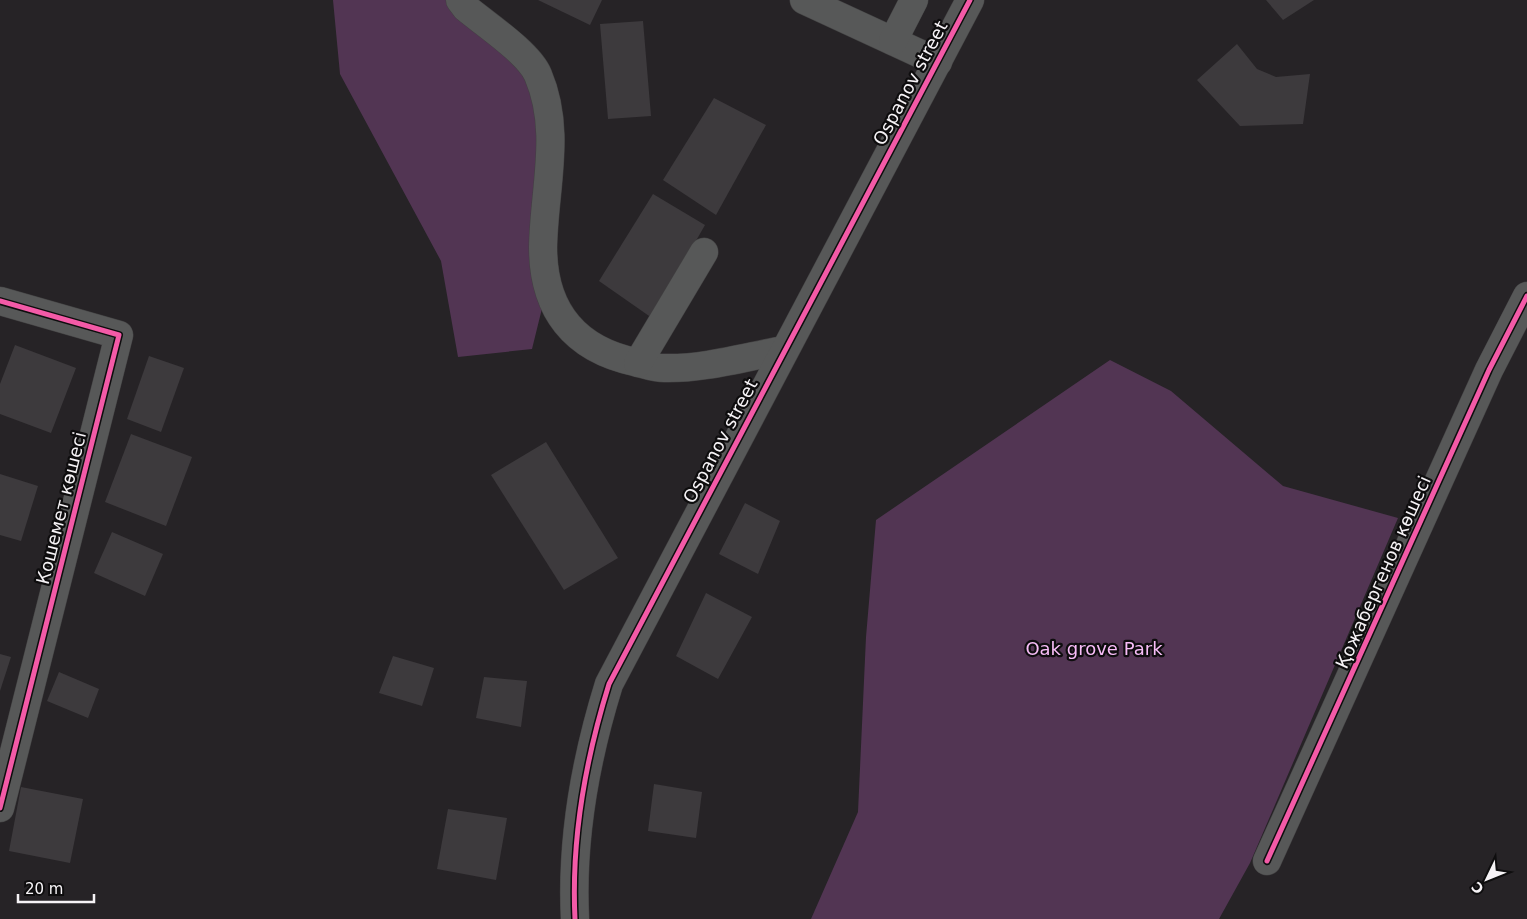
<svg xmlns="http://www.w3.org/2000/svg" width="1527" height="919" font-family="'DejaVu Sans',sans-serif">
  <style>
    .green { fill: #523553 }
    .building { fill: #3d3a3d }
    .lines { fill: none; stroke-linecap: round; stroke-linejoin: round }
    .minor-casing { stroke: #424142; stroke-width: 29 }
    .minor { stroke: #575858; stroke-width: 28 }
    .cycleway-casing { stroke: #0e0d0e; stroke-width: 8 }
    .cycleway { stroke: #f35aa7; stroke-width: 5 }
    .labels { text-anchor: middle; dominant-baseline: central; stroke-width: 4.5; stroke-linejoin: round; paint-order: stroke }
    .street-label { font-size: 18px; fill: #f6f3f6; stroke: #0e0d0e }
    .park-label { font-size: 18px; fill: #f8bdf8; stroke: #0e0d0e }
  </style>
  <rect width="100%" height="100%" fill="#262326"/>
  <g class="green">
    <path d="M 333,0 L 471,0 L 546,100 L 548,284 L 532,349 L 458,357 L 441,261 L 340,74 Z"/>
    <path d="M 1110,360 L 1171,391 L 1283,486 L 1398,518 L 1250,863 L 1219,919 L 811,919 L 858,812 L 866,637 L 876,520 Z"/>
  </g>
  <g class="building">
    <path d="M 538,0 L 602,0 L 590,25 Z"/>
    <path d="M 1266,0 L 1314,0 L 1283,20 Z"/>
    <path d="M 643,21 L 651,116 L 608,119 L 600,24 Z"/>
    <path d="M 1237,44 L 1257,69 L 1276,77 L 1310,74 L 1303,124 L 1240,126 L 1197,80 Z"/>
    <path d="M 714,98 L 766,125 L 716,215 L 663,180 Z"/>
    <path d="M 653,194 L 705,225 L 652,318 L 599,281 Z"/>
    <path d="M 15,345 L 76,368 L 51,433 L 0,414 L 0,384 Z"/>
    <path d="M 149,356 L 184,368 L 161,432 L 127,419 Z"/>
    <path d="M 131,434 L 192,457 L 166,526 L 105,502 Z"/>
    <path d="M 546,442 L 618,558 L 564,590 L 491,475 Z"/>
    <path d="M 0,474 L 38,486 L 21,541 L 0,535 Z"/>
    <path d="M 745,503 L 780,521 L 758,574 L 719,554 Z"/>
    <path d="M 112,532 L 163,554 L 145,596 L 94,573 Z"/>
    <path d="M 706,593 L 752,617 L 718,679 L 676,656 Z"/>
    <path d="M 0,654 L 11,657 L 0,691 Z"/>
    <path d="M 393,656 L 434,668 L 422,706 L 379,693 Z"/>
    <path d="M 59,672 L 99,689 L 88,718 L 47,701 Z"/>
    <path d="M 484,677 L 527,681 L 521,727 L 476,718 Z"/>
    <path d="M 654,784 L 702,792 L 696,838 L 648,831 Z"/>
    <path d="M 21,787 L 83,799 L 70,863 L 9,851 Z"/>
    <path d="M 448,809 L 507,818 L 496,880 L 437,869 Z"/>
  </g>
  <g class="lines">
    <defs>
      <g id="minor">
        <path d="M 460,0 L 466,8 C 485,24 529,53 538,75 C 562,131 544,188 543,247 C 543,310 574,349 635,362 C 644,364 655,368 664,368 C 704,369 745,357 784,350"/>
        <path d="M 804,0 L 938,62"/>
        <path d="M 893,41 L 914,0"/>
        <path d="M 0,301 L 119,335 L 0,808"/>
        <path d="M 638,363 L 704,252"/>
        <path d="M 1267,861 L 1489,370 L 1527,296"/>
        <path d="M 575,919 C 571,839 585,761 609,684 L 970,0"/>
      </g>
    </defs>
    <use href="#minor" class="minor-casing"/>
    <use href="#minor" class="minor"/>
    <defs>
      <g id="cycleway">
        <path d="M 0,301 L 119,335 L 0,808"/>
        <path d="M 1267,861 L 1489,370 L 1527,296"/>
        <path d="M 575,919 C 571,839 585,761 609,684 L 970,0"/>
      </g>
    </defs>
    <use href="#cycleway" class="cycleway-casing"/>
    <use href="#cycleway" class="cycleway"/>
  </g>
  <g class="labels">
    <g class="street-label">
      <text transform="translate(910 83) rotate(-62)">Ospanov street</text>
      <text transform="translate(720 441) rotate(-62)">Ospanov street</text>
      <text transform="translate(61 508) rotate(-76)">Кошемет көшесі</text>
      <text transform="translate(1383 572) rotate(-66)">Қожабергенов көшесі</text>
    </g>
    <g class="park-label">
      <text x="1094" y="648">Oak grove Park</text>
    </g>
  </g>
  <g transform="translate(1487 879) rotate(227)" stroke="#0e0d0e" stroke-width="4" paint-order="stroke">
  <path d="M0-4L9 19L0 12L-9 19Z" fill="#f6f3f6"/>
  <text y="-8" font-size="14" font-weight="bold" text-anchor="middle" fill="#f6f3f6">С</text>
  </g>
  <path d="M18 894v8h76v-8" fill="none" stroke="#f6f3f6" stroke-width="2.5"/>
  <text x="25" y="894" font-size="15" fill="#f6f3f6" stroke="#0e0d0e" stroke-width="4" paint-order="stroke">20 m</text>
</svg>
